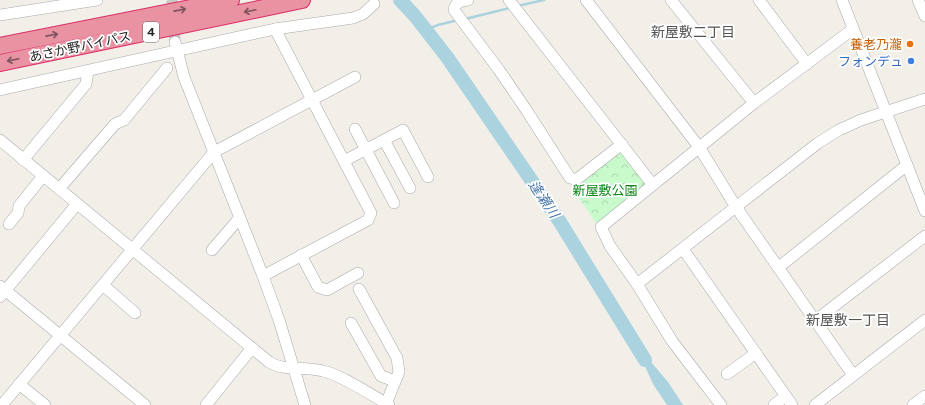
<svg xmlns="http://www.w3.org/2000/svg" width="925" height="405" font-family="'Public Sans','Noto Sans JP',sans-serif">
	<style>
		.park { fill: url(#park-crowns) }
		.water { fill: #aad3df }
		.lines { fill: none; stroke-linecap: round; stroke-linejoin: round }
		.stream { stroke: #aad3df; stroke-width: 2.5 }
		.river { stroke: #aad3df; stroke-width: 14 }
		.minor-tunnel { stroke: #c8c6c1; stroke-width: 11; stroke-dasharray: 11 5.5; stroke-linecap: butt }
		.minor-casing { stroke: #a9a9a9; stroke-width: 12 }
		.highway-casing { stroke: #dc2a67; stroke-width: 18 }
		.minor { stroke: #fff; stroke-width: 11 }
		.highway { stroke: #e892a2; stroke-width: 16 }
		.oneway { stroke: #7b545c }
		.food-dot { fill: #e8710a; stroke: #fff; stroke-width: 1.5 }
		.shop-dot { fill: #3f7fe0; stroke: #fff; stroke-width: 1.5 }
		.labels { text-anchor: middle; stroke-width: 3.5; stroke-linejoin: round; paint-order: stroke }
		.shield { fill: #fff; stroke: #646464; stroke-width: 1 }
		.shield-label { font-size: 12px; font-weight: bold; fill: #222 }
		.food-label { font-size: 13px; fill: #c56008; stroke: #fff; text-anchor: end }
		.street-label { font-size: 13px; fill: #222; stroke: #fff }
		.shop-label { font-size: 13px; fill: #366cbe; stroke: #fff; text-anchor: end }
		.park-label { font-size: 13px; fill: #0c8416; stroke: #fff }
		.neighbourhood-label { font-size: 14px; fill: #555; stroke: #fff }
		.water-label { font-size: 14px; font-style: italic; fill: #4a7aab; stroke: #fff }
	</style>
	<defs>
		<pattern id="park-crowns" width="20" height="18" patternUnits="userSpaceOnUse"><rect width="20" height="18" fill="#c8facc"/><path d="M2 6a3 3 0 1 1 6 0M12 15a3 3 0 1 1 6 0" fill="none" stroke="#acd6af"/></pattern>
	</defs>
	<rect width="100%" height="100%" fill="#f2efe9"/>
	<!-- park -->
	<path class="park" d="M 622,147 L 650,184 L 598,226 L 571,186 Z"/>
	<!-- water -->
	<path class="water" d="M 634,342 L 668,382 L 683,405 L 667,405 L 653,384 Z"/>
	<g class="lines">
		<!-- stream -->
		<g class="stream">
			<path d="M 517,6 L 544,0"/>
			<path d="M 465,19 L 510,8"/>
			<path d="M 426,30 L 438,25 L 458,20"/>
		</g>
		<!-- river -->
		<path class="river" d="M 400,0 L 415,16 L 447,57 L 560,222 L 645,360"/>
		<!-- minor-tunnel -->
		<path class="minor-tunnel" d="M 172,0 L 175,42"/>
		<!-- minor casing -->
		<g class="minor-casing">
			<g id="minor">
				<path d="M 468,0 C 461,1 455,2 454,10 L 499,70 L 525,108 L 570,178 L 574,179 L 577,179 L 622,144"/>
				<path d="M 509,0 L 653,185"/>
				<path d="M 586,0 L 699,147 L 736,207 L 853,375"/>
				<path d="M 671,0 L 754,103"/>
				<path d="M 759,0 L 807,64"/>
				<path d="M 842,0 L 925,211"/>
				<path d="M 918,0 L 925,16"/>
				<path d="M 0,15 L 97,0"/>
				<path d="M 175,42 L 184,77 L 263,276 L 279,320 L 305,405"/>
				<path d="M 0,90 L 275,29 L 353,18 L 363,14 L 374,4"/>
				<path d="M 355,129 L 394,203"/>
				<path d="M 0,140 L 269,362 C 285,372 305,366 323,371 C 342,375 371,395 389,405"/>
				<path d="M 384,140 L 410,188"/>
				<path d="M 23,160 L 86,84 L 88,71"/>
				<path d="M 344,161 L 403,130 L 428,177"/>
				<path d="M 59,189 L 115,124 L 124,120 L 167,68"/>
				<path d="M 9,224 L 18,213 L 19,206 L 43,176"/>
				<path d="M 683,249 L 792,405"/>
				<path d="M 212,250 L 236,222 L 240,219"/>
				<path d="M 301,255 L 318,287 L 327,290 L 358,273"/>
				<path d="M 779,267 L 907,165"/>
				<path d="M 263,276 L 368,220 L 371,213 L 275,29"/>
				<path d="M 637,284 L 818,143 L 839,130 L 861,120 L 925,99"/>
				<path d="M 103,285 L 135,313"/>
				<path d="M 0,286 L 145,405"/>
				<path d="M 359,289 L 397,358 L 399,372 L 386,404"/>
				<path d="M 0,297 L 77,204"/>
				<path d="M 816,320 L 925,236"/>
				<path d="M 351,323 L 381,376 L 395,381"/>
				<path d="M 727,374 L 756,353"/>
				<path d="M 19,384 L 45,405"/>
				<path d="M 2,405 L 214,152 L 355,77"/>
				<path d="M 206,405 L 252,348"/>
				<path d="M 721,405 L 672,341 L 637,284 L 610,246 L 601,227 L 754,103 L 853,29"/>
				<path d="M 774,405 L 786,396"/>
				<path d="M 815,405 L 925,320"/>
				<path d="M 913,405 L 925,396"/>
			</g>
		</g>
		<!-- highway casing -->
		<g class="highway-casing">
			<g id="highway">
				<path d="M 0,46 L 231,0"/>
				<path d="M 0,63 L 302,0"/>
			</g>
		</g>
		<!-- minor -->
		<use href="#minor" class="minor"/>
		<!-- highway -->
		<use href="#highway" class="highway"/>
	</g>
	<!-- one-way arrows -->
	<defs><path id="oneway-shaft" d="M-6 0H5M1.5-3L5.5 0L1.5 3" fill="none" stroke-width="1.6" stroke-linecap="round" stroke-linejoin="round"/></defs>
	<g class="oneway">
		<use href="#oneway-shaft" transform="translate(180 10) rotate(-11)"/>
		<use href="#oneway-shaft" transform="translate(250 11) rotate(168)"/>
		<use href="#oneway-shaft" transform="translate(52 35) rotate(-11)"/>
		<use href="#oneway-shaft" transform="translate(13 60) rotate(168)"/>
	</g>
	<!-- markers -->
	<circle class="food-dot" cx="910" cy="44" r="4"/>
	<circle class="shop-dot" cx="911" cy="61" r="4"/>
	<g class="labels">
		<!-- shield labels -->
		<rect class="shield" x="143" y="22" width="16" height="20" rx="3"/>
		<g class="shield-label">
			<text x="151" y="36">4</text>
		</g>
		<!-- food labels -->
		<g class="food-label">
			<text x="902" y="49">養老乃瀧</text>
		</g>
		<!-- street labels -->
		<g class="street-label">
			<text transform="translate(80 46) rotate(-12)" y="5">あさか野バイパス</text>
		</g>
		<!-- shop labels -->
		<g class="shop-label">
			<text x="903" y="66">フォンデュ</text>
		</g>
		<!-- park labels -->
		<g class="park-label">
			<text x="605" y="195">新屋敷公園</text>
		</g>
		<!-- neighbourhood labels -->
		<g class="neighbourhood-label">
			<text x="693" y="37">新屋敷二丁目</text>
			<text x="848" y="325">新屋敷一丁目</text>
		</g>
		<!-- water labels -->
		<g class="water-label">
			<text transform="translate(544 199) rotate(56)" y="5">逢瀬川</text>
		</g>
	</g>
</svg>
